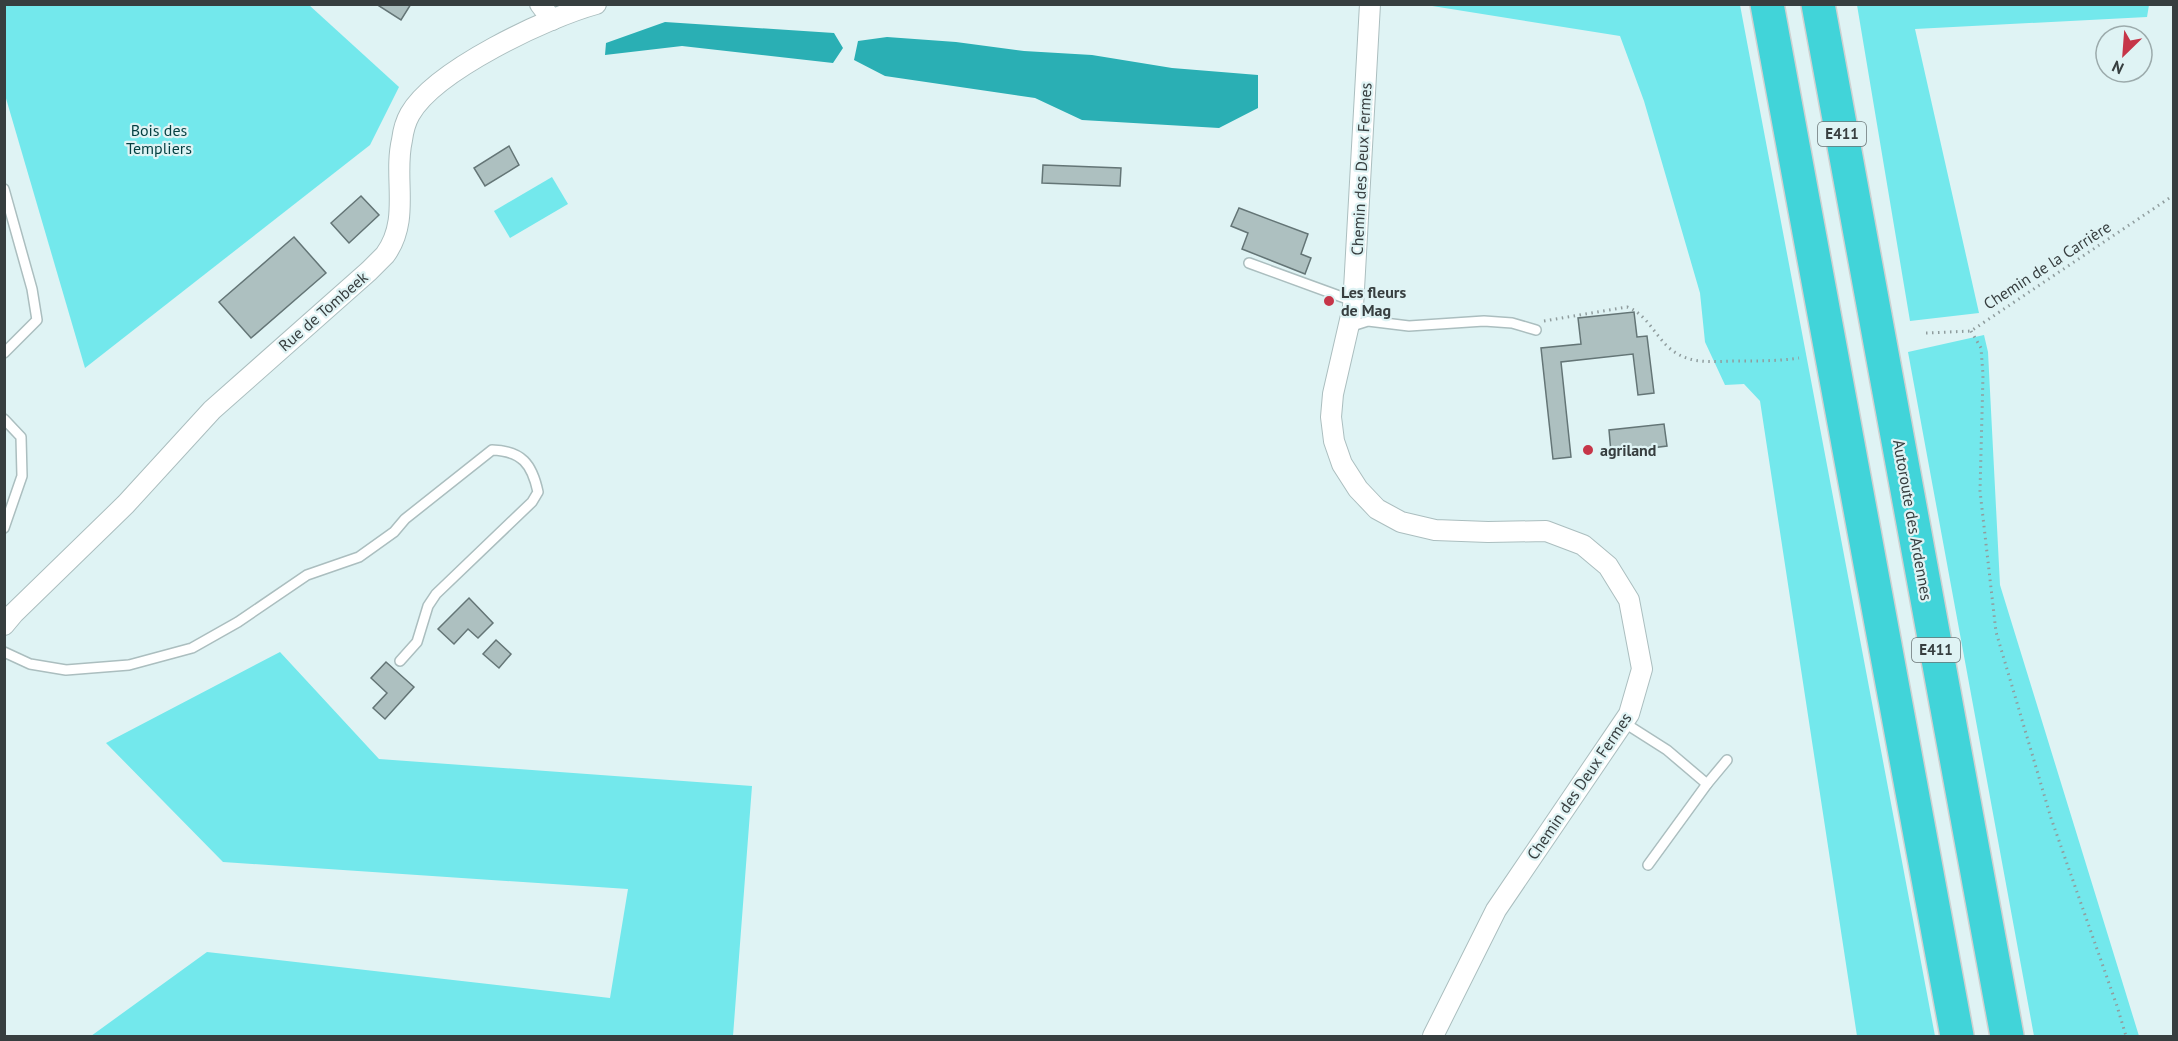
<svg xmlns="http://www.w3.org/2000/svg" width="2178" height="1041" font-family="'PT Sans',sans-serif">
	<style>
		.green { fill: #73e8ec }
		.water { fill: #2aafb4 }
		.building { fill: #adc0c0; stroke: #647576; stroke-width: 1.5 }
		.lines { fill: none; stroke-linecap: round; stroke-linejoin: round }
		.service-casing { stroke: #abbebf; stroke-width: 12 }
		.minor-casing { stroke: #abbebf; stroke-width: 22 }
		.motorway-casing { stroke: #cfd1d1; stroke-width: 36 }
		.path { stroke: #909d9e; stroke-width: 3; stroke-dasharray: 1.5 4.5; stroke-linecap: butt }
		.service { stroke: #fff; stroke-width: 9 }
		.minor { stroke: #fff; stroke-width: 20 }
		.motorway { stroke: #41d4d9; stroke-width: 33 }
		.poi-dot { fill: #c63548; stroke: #dff3f4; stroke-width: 2 }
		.labels { text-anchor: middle; stroke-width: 4.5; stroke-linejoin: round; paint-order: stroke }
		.shield { fill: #dff3f4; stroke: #697475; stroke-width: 1.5 }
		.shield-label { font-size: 15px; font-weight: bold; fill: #373e3f }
		.park-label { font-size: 16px; fill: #033f41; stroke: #dff3f4 }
		.street-label { font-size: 16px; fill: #373e3f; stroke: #dff3f4 }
		.poi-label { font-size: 16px; font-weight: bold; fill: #373e3f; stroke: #dff3f4; text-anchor: start }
	</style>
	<rect width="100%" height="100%" fill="#dff3f4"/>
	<!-- green -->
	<g class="green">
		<path d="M 5,4 L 309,5 L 399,87 L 370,145 L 85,368 L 5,95 Z"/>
		<path d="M 1426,5 L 1740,5 L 1935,1036 L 1857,1036 L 1760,401 L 1744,384 L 1725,385 L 1705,342 L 1700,293 L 1644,101 L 1620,36 Z"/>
		<path d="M 1857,5 L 2149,5 L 2147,17 L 1915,29 L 1979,313 L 1910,321 Z"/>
		<path d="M 552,177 L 568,204 L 510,238 L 494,211 Z"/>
		<path d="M 1984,335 L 1988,352 L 2000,585 L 2139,1036 L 2034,1036 L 1908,352 Z"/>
		<path d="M 280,652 L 379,759 L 752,786 L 733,1036 L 91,1036 L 207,952 L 610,998 L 628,889 L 223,862 L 106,743 Z"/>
	</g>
	<!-- water -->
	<g class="water">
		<path d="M 665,22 L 834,33 L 843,48 L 833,63 L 682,46 L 605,55 L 606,43 Z"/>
		<path d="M 887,37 L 956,42 L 1024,51 L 1092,55 L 1172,68 L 1258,75 L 1258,108 L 1219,128 L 1082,120 L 1035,98 L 885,76 L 854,60 L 858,41 Z"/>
	</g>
	<!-- building -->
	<g class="building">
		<path d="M 376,4 L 411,4 L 401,20 Z"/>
		<path d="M 509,146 L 519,165 L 485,186 L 474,168 Z"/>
		<path d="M 1043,165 L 1121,168 L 1120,186 L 1042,183 Z"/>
		<path d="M 361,196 L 379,215 L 349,243 L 331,223 Z"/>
		<path d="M 1239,208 L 1308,234 L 1301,254 L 1311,258 L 1305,274 L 1242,249 L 1248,233 L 1231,226 Z"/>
		<path d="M 294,237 L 326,273 L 251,338 L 219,302 Z"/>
		<path d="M 1634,312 L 1637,337 L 1647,336 L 1654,393 L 1638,395 L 1633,354 L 1561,362 L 1571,457 L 1553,459 L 1541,348 L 1581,344 L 1578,318 Z"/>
		<path d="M 1664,424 L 1667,446 L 1611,453 L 1609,430 Z"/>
		<path d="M 469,598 L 493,623 L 478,638 L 468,629 L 454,644 L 438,629 Z"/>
		<path d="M 496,640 L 511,654 L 499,668 L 483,654 Z"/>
		<path d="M 386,662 L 414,687 L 385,719 L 373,708 L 387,693 L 371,678 Z"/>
	</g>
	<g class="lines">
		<!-- service casing -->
		<g class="service-casing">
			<g id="service">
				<path d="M 4,189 L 32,289 L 37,320 L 4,353"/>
				<path d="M 1249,263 L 1353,301"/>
				<path d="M 1349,327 L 1368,321 L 1409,326 L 1484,321 L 1512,323 L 1536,330"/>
				<path d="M 4,419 L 21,437 L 22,476 L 4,528"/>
				<path d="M 4,652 L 30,664 L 66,670 L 129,665 L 192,648 L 238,622 L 307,575 L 359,557 L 394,532 L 405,519 L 492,450 C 522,451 532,464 538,492 L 532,502 L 436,594 L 428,606 L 417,642 L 400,661"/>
				<path d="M 1623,722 L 1667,750 L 1707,784 L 1648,865"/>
				<path d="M 1707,784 L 1727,760"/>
			</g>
		</g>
		<!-- minor casing -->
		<g class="minor-casing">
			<g id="minor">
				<path d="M 540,4 L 552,20"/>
				<path d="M 1370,4 L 1353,307 L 1333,394 L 1331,417 L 1334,441 L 1342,464 L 1358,489 L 1377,509 L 1401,522 L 1435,530 L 1488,532 L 1546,531 L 1583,545 L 1608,566 L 1629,600 L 1642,669 L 1629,714 L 1496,910 L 1433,1036"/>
				<path d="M 4,625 L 14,613 L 126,504 L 212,410 L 369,271 C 374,266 380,260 385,255 C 411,220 393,178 402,140 C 403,132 406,121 410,114 C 435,70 548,17 596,4"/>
			</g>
		</g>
		<!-- motorway casing -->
		<g class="motorway-casing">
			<g id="motorway">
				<path d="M 1767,4 L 1957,1036"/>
				<path d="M 1818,4 L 2007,1036"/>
			</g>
		</g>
		<!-- path -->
		<g class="path">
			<path d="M 1544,321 L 1627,307 C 1645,313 1654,333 1667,346 C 1688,366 1712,361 1738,361 C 1759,361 1779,361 1799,358"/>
			<path d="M 1971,331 L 1981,348 L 1983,375 L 1980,491 L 1996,632 L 2051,818 L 2117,1006 L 2126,1036"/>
			<path d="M 1926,333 L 1971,331 L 2174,195"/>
		</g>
		<!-- service -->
		<use href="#service" class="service"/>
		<!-- minor -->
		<use href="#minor" class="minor"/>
		<!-- motorway -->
		<use href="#motorway" class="motorway"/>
	</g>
	<!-- markers -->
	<g class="poi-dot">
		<circle cx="1329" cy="301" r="6"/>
		<circle cx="1588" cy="450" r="6"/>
	</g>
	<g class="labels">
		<!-- shield labels -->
		<g class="shield">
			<rect x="1818" y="122" width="48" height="24" rx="4.5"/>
			<rect x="1912" y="638" width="48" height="24" rx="4.5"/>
		</g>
		<g class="shield-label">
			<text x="1842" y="139">E411</text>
			<text x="1936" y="655">E411</text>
		</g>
		<!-- park labels -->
		<g class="park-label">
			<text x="159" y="136">Bois des<tspan x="159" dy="18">Templiers</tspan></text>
		</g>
		<!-- street labels -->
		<g class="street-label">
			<text transform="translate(1361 169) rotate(-87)" y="6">Chemin des Deux Fermes</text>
			<text transform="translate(2047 265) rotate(-33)" y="6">Chemin de la Carrière</text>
			<text transform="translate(323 311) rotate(-41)" y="6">Rue de Tombeek</text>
			<text transform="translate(1913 520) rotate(80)" y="6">Autoroute des Ardennes</text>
			<text transform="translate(1579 786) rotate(-56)" y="6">Chemin des Deux Fermes</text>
		</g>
		<!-- poi labels -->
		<g class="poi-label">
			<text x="1341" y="298">Les fleurs<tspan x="1341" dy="18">de Mag</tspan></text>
			<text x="1600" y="456">agriland</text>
		</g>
	</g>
	<!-- border -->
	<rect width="2178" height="1041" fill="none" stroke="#373e3f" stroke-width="12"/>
	<!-- north arrow -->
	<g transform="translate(2124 54) rotate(205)"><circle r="28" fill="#dff3f4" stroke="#9cabac" stroke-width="1.5"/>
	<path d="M0-4.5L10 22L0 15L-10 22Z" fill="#c63548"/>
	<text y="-9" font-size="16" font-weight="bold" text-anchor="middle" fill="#373e3f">N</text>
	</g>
</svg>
